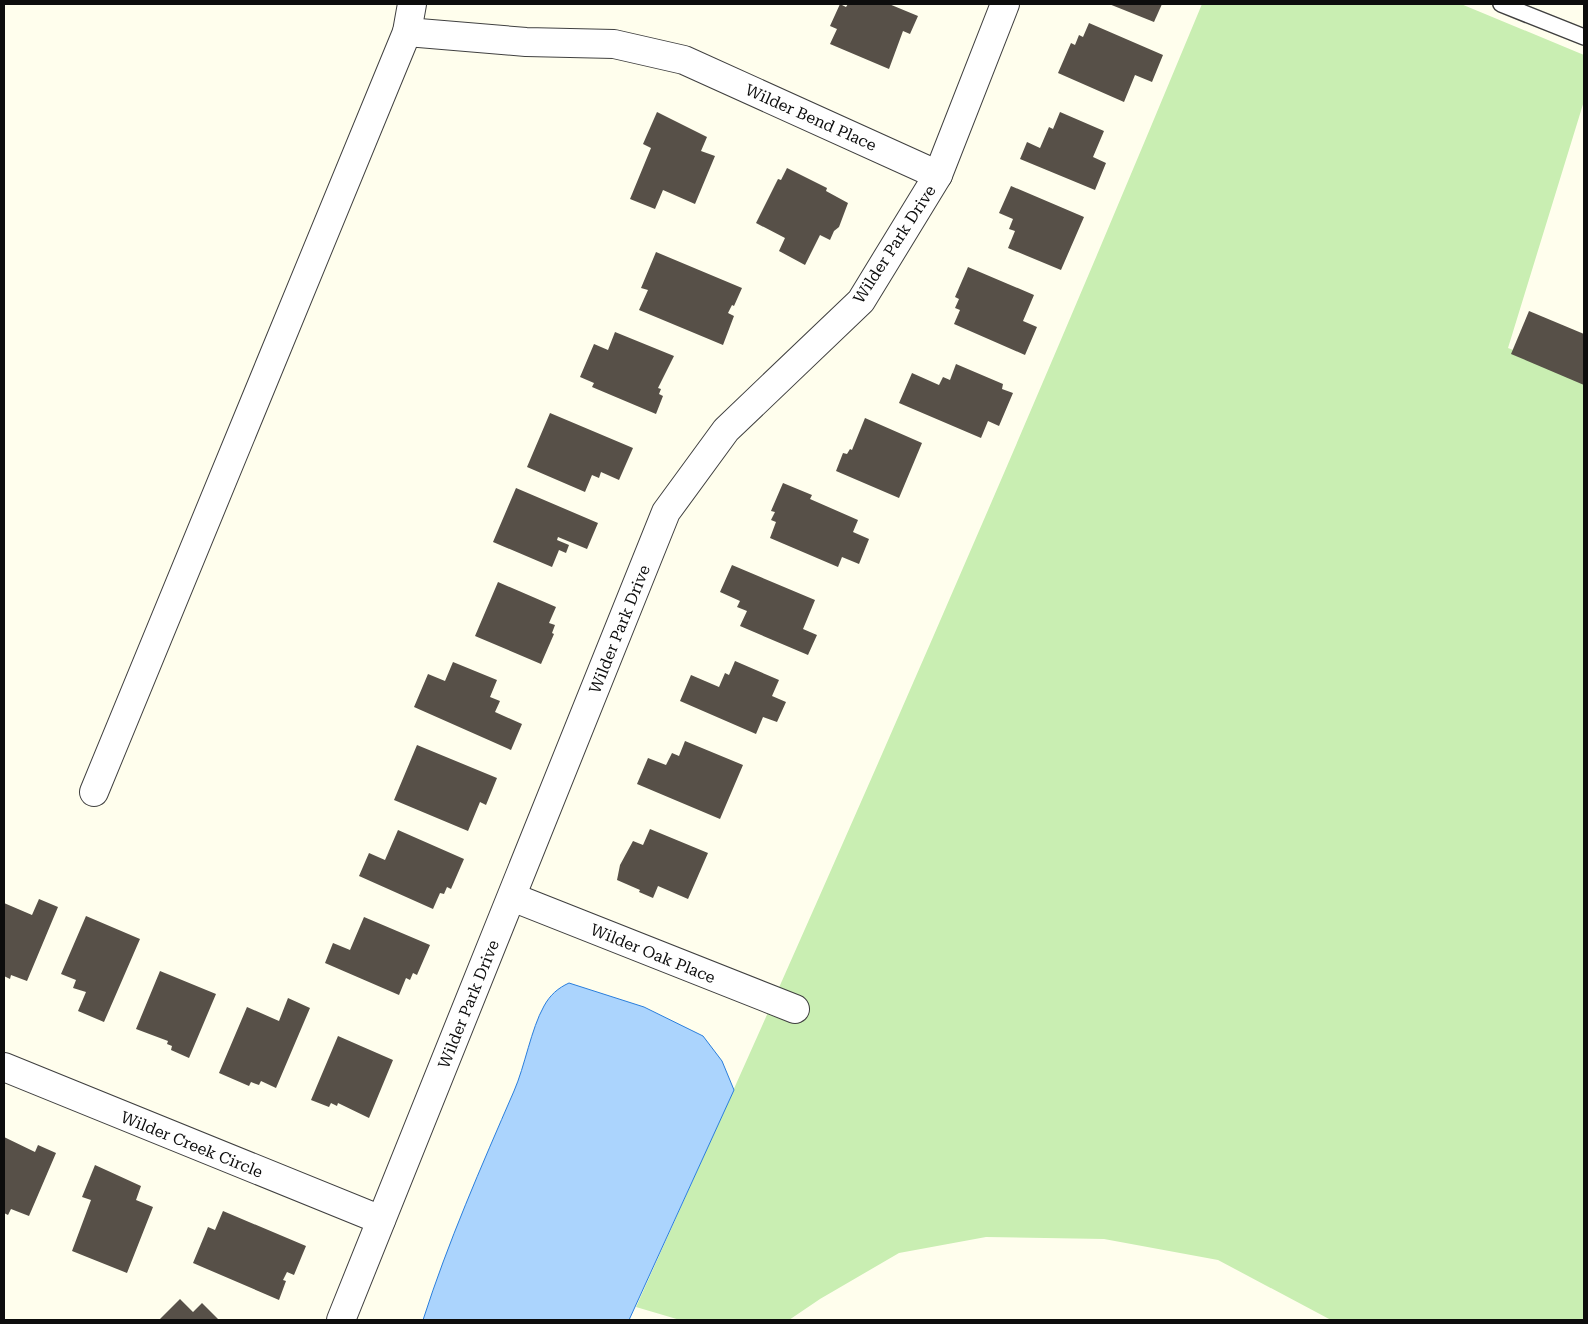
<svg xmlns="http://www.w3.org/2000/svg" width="1588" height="1324" font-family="'Roboto Serif',serif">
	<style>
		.green { fill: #c9eeb2 }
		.water { fill: #abd4fd; stroke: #2a7edc }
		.building { fill: #575048 }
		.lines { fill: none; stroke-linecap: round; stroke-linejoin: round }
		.service-casing { stroke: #404040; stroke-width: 18 }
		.minor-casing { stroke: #404040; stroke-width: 30 }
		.service { stroke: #fff; stroke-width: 15 }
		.minor { stroke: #fff; stroke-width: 28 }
		.labels { text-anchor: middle; stroke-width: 5; stroke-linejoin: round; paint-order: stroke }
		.street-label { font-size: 16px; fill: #0d0d0d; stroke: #fff }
	</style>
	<rect width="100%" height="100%" fill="#fffeed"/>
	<!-- green -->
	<path class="green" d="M 1202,4 L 1461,4 L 1584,55 L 1584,101 L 1508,348 L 1584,377 L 1584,1320 L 1331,1320 L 1218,1260 L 1104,1239 L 986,1237 L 899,1253 L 820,1299 L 789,1320 L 680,1320 L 636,1307 C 831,875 1021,441 1202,4 Z"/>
	<!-- water -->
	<path class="water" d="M 569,983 L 644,1007 L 703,1036 L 722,1061 L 734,1090 L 629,1320 L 423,1320 C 448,1242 481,1167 514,1091 C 525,1066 531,1029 544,1006 C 550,995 558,988 569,983 Z"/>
	<!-- building -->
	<g class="building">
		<path d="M 840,4 L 846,7 L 848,4 L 889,4 L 918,16 L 910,34 L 903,31 L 889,69 L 830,44 L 837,29 L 830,26 Z"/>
		<path d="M 1109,4 L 1162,4 L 1154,22 Z"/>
		<path d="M 1089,23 L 1163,55 L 1152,82 L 1135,75 L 1124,102 L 1058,73 L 1071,43 L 1075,45 L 1079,35 L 1083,37 Z"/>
		<path d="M 657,112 L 707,137 L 701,151 L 715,156 L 695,204 L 663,190 L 655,209 L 630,199 L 651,148 L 643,144 Z"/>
		<path d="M 1060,112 L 1104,131 L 1093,157 L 1106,163 L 1095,190 L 1020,159 L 1027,142 L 1040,148 L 1049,127 L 1053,129 Z"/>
		<path d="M 787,168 L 827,188 L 826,191 L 848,203 L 839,227 L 834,231 L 830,240 L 820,235 L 805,265 L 779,251 L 785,238 L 756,223 L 778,179 L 781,180 Z"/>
		<path d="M 1011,186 L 1084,217 L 1061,270 L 1008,248 L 1015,231 L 1009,229 L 1013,219 L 999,213 Z"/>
		<path d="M 656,252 L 742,288 L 734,306 L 732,305 L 728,313 L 734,316 L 723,345 L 639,310 L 648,290 L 641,288 Z"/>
		<path d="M 968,267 L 1034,295 L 1023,321 L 1037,327 L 1025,355 L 954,324 L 960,310 L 955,308 L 959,299 L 955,297 Z"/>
		<path d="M 1529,311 L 1584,334 L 1584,385 L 1511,354 Z"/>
		<path d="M 615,332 L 674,356 L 658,388 L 661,389 L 659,394 L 663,396 L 656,414 L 592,387 L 594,383 L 580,377 L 594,344 L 608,350 Z"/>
		<path d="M 956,364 L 1003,384 L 1002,389 L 1013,393 L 999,426 L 988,421 L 981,438 L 899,403 L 912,373 L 939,385 L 943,377 L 950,380 Z"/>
		<path d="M 550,413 L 633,448 L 619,480 L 601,472 L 599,478 L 592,475 L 585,492 L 527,467 Z"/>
		<path d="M 865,418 L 922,443 L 899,498 L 836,471 L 843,453 L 847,454 L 850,449 L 852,450 Z"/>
		<path d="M 783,483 L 812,495 L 810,499 L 858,520 L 853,532 L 869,539 L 859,564 L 842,557 L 838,567 L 770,538 L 776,522 L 771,520 L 775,512 L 771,511 Z"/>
		<path d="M 516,488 L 598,523 L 587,549 L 558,537 L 557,540 L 569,545 L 566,553 L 559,550 L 552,567 L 493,542 Z"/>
		<path d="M 732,565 L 815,600 L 803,629 L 817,635 L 808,655 L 740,626 L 747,611 L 737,607 L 740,601 L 720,592 Z"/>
		<path d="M 498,582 L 556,607 L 549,623 L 555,625 L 552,633 L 554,634 L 541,664 L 475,636 Z"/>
		<path d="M 735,661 L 779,680 L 772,696 L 786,702 L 777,722 L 763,717 L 756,734 L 680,701 L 691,675 L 719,687 L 725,673 L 729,675 Z"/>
		<path d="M 453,662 L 497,680 L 490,697 L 500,701 L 495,712 L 522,724 L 511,750 L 414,707 L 428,674 L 445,681 Z"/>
		<path d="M 685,741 L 743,765 L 720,819 L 637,784 L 648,758 L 666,765 L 672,753 L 679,756 Z"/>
		<path d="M 417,745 L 497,778 L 486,805 L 480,802 L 468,831 L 394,800 Z"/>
		<path d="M 650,829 L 708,853 L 688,899 L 658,886 L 653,898 L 639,892 L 640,890 L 617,880 L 620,865 L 633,841 L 643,845 Z"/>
		<path d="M 398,830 L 464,859 L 451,889 L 447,887 L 444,894 L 440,893 L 433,909 L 359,876 L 369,853 L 385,860 Z"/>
		<path d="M 39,899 L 58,907 L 27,981 L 11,975 L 10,979 L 4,976 L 4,903 L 32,915 Z"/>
		<path d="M 86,916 L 140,939 L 104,1022 L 78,1011 L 86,992 L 73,988 L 76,980 L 61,974 Z"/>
		<path d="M 364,917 L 430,945 L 417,975 L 413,973 L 410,980 L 406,978 L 399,995 L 325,963 L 333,943 L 350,950 Z"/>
		<path d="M 160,971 L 216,994 L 189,1058 L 171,1050 L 172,1046 L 167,1044 L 168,1041 L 136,1029 Z"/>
		<path d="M 288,998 L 310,1008 L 276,1088 L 261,1081 L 259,1085 L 251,1082 L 249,1086 L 219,1073 L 247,1007 L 279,1021 Z"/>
		<path d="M 338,1036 L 393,1060 L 369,1118 L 338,1103 L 337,1106 L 331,1103 L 329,1107 L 311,1100 Z"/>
		<path d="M 4,1137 L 35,1152 L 38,1145 L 56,1153 L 29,1216 L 11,1209 L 8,1215 L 4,1213 Z"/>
		<path d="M 95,1165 L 141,1186 L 136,1200 L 153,1207 L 127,1273 L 72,1251 L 91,1200 L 82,1197 Z"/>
		<path d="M 223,1211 L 306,1246 L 294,1275 L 287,1272 L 283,1280 L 286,1281 L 279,1300 L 193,1263 L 208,1227 L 215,1230 Z"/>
		<path d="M 180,1299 L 193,1312 L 202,1303 L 219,1320 L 159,1320 Z"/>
	</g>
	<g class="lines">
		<!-- service casing -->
		<g class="service-casing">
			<path id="service" d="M 1501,4 L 1584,37"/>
		</g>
		<!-- minor casing -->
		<g class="minor-casing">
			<g id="minor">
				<path d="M 407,32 L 526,42 L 614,44 L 684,60 L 938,175"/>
				<path d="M 94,792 L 407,32 L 412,4"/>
				<path d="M 512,897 L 795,1009"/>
				<path d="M 4,1067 L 381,1220"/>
				<path d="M 341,1320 L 666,512 L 726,430 L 861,301 L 938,175 L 1005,4"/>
			</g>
		</g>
		<!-- service -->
		<use href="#service" class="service"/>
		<!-- minor -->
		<use href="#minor" class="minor"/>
	</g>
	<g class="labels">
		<!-- street labels -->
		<g class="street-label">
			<text transform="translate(811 117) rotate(24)" y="6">Wilder Bend Place</text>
			<text transform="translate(894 244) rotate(-57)" y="6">Wilder Park Drive</text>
			<text transform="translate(619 629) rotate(-68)" y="6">Wilder Park Drive</text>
			<text transform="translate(653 953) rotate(22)" y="6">Wilder Oak Place</text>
			<text transform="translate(468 1004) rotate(-68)" y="6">Wilder Park Drive</text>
			<text transform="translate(192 1144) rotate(22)" y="6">Wilder Creek Circle</text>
		</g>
	</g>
	<!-- border -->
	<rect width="1588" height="1324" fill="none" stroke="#0d0d0d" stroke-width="10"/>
</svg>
